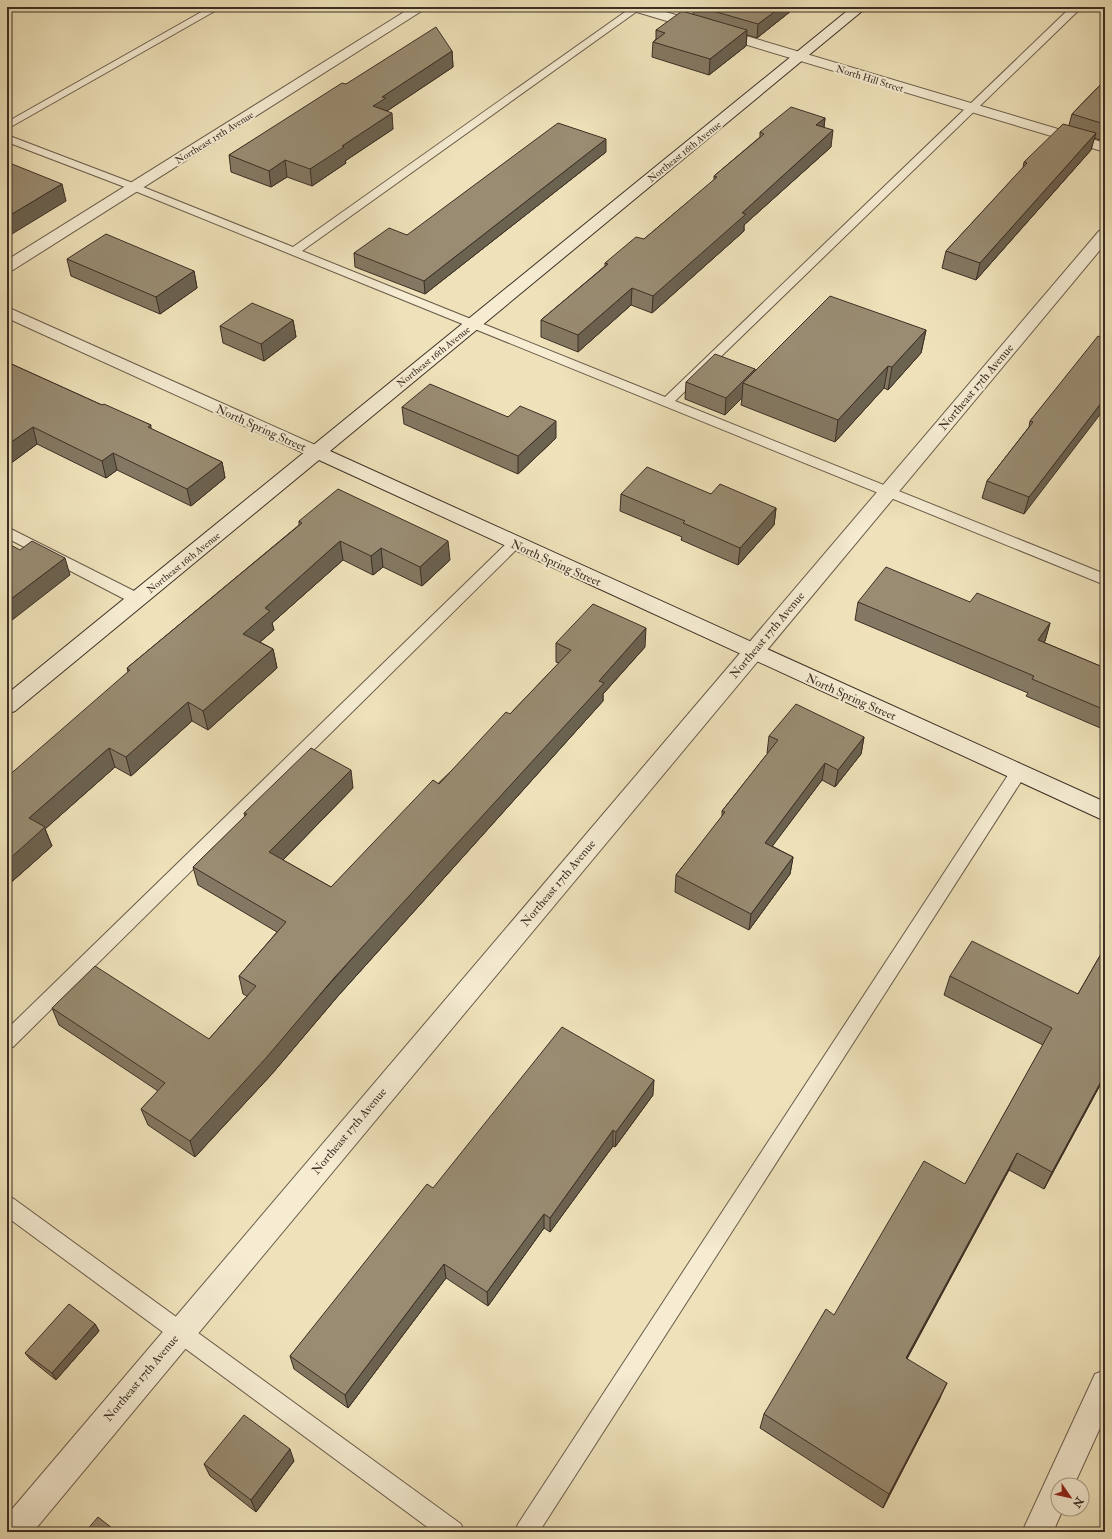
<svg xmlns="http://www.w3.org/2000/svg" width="1112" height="1539" font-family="'IM FELL Double Pica',serif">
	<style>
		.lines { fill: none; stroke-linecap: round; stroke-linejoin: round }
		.lane-casing { stroke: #695c4a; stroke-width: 2 }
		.street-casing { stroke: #695c4a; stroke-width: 2 }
		.secondary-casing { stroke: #3c2f25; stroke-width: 2 }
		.lane { fill: #f5ecd2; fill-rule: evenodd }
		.street { fill: #f5ecd2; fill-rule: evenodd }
		.secondary { fill: #f5ecd2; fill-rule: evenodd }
		.wall { fill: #847862; stroke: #3c2f25 }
		.shaded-wall { fill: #6b6250; stroke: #3c2f25 }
		.building { fill: #998c72; stroke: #3c2f25 }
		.labels { text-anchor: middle; stroke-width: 4; stroke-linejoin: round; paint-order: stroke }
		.far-street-label { font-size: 10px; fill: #3c2f25; stroke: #f5ecd2 }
		.street-label { font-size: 12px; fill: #3c2f25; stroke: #f5ecd2 }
	</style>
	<rect width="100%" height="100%" fill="#efe2ba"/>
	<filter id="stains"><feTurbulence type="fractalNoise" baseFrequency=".005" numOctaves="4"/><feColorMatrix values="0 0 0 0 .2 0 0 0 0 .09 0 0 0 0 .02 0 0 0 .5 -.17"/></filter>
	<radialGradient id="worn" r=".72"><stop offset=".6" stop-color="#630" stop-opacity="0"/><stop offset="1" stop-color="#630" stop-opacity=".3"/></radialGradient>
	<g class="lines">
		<!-- lane casing -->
		<g class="lane-casing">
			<g id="lane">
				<path d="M 210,7 L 222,7 L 7,129 L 7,122 Z"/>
				<path d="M 632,7 L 643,7 L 302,251 L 665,397 L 1071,7 L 1082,7 L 675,401 L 1105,574 L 1105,585 L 130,189 L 7,142 L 7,135 L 138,185 L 293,247 Z"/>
				<path d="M 7,527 L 142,595 L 144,599 L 142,603 L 137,604 L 132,603 L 7,538 Z"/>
				<path d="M 514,539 L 519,541 L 521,544 L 519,547 L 13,1047 L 7,1049 L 7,1029 L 509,541 Z"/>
				<path d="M 1018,767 L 1024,769 L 1026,773 L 1024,777 L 539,1532 L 515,1532 L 518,1524 L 1012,769 Z"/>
				<path d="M 7,1196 L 14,1199 L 461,1524 L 464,1532 L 434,1532 L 7,1217 Z"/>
			</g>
		</g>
		<!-- street casing -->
		<g class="street-casing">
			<g id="street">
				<path d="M 412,7 L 428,7 L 13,270 L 7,272 L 7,260 Z"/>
				<path d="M 628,7 L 649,7 L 1105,143 L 1105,152 L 630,10 Z"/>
				<path d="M 1105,229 L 1105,244 L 33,1532 L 7,1532 L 7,1515 L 1099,231 Z"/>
				<path d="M 7,307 L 322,448 L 325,452 L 322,456 L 316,458 L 310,456 L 7,318 Z"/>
				<path d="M 1105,1370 L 1105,1417 L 1074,1485 L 1058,1485 L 1058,1509 L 1063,1509 L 1053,1532 L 1022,1532 L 1095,1374 Z"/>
			</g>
		</g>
		<!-- secondary casing -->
		<g class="secondary-casing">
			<path id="secondary" d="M 852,7 L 867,7 L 330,451 L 1105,802 L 1105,821 L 319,460 L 15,711 L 7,714 L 7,694 Z"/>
		</g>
		<!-- lane -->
		<use href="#lane" class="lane"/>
		<!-- street -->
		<use href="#street" class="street"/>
		<!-- secondary -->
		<use href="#secondary" class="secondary"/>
	</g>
	<!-- wall -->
	<g class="wall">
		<path d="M 694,7 L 796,7 L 757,38 L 747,35 L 746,46 L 709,75 L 652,57 L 653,42 L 656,39 L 656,30 L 693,14 Z"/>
		<path d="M 452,51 L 453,67 L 387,111 L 393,129 L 345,161 L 346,163 L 312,186 L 287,177 L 271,187 L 231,172 L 229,155 L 346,84 Z"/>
		<path d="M 1105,80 L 1105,135 L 1100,140 L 1094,138 L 1091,150 L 976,280 L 942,268 L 946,251 L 1023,168 L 1024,162 L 1069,125 L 1072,114 Z"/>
		<path d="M 825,118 L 824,127 L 831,147 L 744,225 L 744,231 L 652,313 L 631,305 L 578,352 L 541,337 L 541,320 L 605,266 L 605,263 L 644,239 L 714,180 L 714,176 L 760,137 L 760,132 Z"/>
		<path d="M 606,152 L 425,294 L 355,267 L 354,253 L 407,235 Z"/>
		<path d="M 67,259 L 194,271 L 197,288 L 160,314 L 71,276 Z"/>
		<path d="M 293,320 L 296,337 L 264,361 L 223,343 L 220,326 Z"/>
		<path d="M 926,330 L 921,353 L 888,390 L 884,388 L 835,442 L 741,405 L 742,398 L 725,415 L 685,399 L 686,382 L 755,369 L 755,371 Z"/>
		<path d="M 1100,337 L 1024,514 L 982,498 L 987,481 L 1029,427 L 1030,421 Z"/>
		<path d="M 7,362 L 102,405 L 151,425 L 151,429 L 222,462 L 225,478 L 191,506 L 117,470 L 106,478 L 37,444 L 7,466 Z"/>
		<path d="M 402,407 L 508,417 L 556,438 L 518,474 L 404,424 Z"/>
		<path d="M 621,494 L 711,494 L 776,508 L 774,525 L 738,565 L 681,540 L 682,537 L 620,511 Z"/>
		<path d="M 299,521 L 450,560 L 422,586 L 383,567 L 373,575 L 343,560 L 272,623 L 274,630 L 260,642 L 273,649 L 277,668 L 208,730 L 192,721 L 131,776 L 115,767 L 45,829 L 52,846 L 7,886 L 128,672 L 127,668 L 299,525 Z"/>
		<path d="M 858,602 L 970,602 L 1050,623 L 1045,641 L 1043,642 L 1105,668 L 1105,730 L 1026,696 L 1028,693 L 855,620 Z"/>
		<path d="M 556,643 L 645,647 L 603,694 L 603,701 L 338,996 L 271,1075 L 195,1157 L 148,1125 L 141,1109 L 158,1091 L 59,1025 L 52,1008 L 209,1039 L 247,996 L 243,994 L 239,976 L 277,932 L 198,885 L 193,867 L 245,817 L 244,813 L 353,788 L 283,860 L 331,887 L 510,714 L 559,663 L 556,662 Z"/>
		<path d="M 769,736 L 864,737 L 861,754 L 835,787 L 822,780 L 772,846 L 793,857 L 790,874 L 749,930 L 675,892 L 676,875 L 722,817 L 722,811 L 768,753 L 767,753 Z"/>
		<path d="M 1105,915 L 1105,930 L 1100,927 Z"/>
		<path d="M 1105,947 L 1105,1076 L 1044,1189 L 1009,1170 L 907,1359 L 940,1398 L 883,1508 L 760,1428 L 764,1414 L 834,1315 L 965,1184 L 1043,1045 L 944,995 L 950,976 L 1078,994 Z"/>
		<path d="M 653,1095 L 615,1147 L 613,1146 L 550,1232 L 544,1228 L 488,1306 L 446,1278 L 348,1408 L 294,1369 L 290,1356 L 433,1188 Z"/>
		<path d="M 95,1324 L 99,1331 L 56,1380 L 30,1359 L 25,1353 Z"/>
		<path d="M 294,1461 L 256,1512 L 210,1476 L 204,1464 Z"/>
	</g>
	<!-- shaded-wall -->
	<g class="shaded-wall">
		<path d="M 781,7 L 796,7 L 757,38 L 758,24 Z"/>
		<path d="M 747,30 L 746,46 L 709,75 L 710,59 Z"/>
		<path d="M 452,51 L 453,67 L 387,111 L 373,106 L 382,97 Z"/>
		<path d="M 392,113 L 393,129 L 345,161 L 346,163 L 312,186 L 310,169 L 342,146 Z"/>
		<path d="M 825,118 L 823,134 L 816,125 Z"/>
		<path d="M 1105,123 L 1105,135 L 1100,140 L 1104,124 Z"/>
		<path d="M 833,130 L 831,147 L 744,225 L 744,231 L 652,313 L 653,296 L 742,213 Z"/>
		<path d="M 1096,133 L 1091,150 L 976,280 L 980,263 Z"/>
		<path d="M 606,139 L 606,152 L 425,294 L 424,281 Z"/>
		<path d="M 285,160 L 287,177 L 271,187 L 269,171 Z"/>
		<path d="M 62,184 L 66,201 L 7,237 L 7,217 Z"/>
		<path d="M 194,271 L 197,288 L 160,314 L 156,297 Z"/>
		<path d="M 632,288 L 631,305 L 578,352 L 578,335 Z"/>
		<path d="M 293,320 L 296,337 L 264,361 L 261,344 Z"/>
		<path d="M 926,330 L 921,353 L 888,390 L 892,367 Z"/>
		<path d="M 888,366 L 884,388 L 835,442 L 838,420 Z"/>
		<path d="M 755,369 L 753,386 L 743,383 L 742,398 L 725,415 L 726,398 Z"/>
		<path d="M 1105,398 L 1105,408 L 1024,514 L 1029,497 Z"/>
		<path d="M 556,421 L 556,438 L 518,474 L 518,456 Z"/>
		<path d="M 33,427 L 37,444 L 7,466 L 7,445 Z"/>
		<path d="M 113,453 L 117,470 L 106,478 L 102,461 Z"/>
		<path d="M 222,462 L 225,478 L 191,506 L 187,489 Z"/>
		<path d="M 776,508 L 774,525 L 738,565 L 740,548 Z"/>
		<path d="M 340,541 L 343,560 L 272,623 L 274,630 L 247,653 L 243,634 L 265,608 Z"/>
		<path d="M 448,541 L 450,560 L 422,586 L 420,567 Z"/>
		<path d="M 381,548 L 383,567 L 373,575 L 371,556 Z"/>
		<path d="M 65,558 L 70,575 L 7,624 L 7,602 Z"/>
		<path d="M 1050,623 L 1045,641 L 1033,658 L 1038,640 Z"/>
		<path d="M 646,628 L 645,647 L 603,694 L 603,701 L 338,996 L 271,1075 L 195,1157 L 190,1141 Z"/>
		<path d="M 273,649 L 277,668 L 208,730 L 203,711 Z"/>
		<path d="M 188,702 L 192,721 L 131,776 L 126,757 Z"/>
		<path d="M 864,737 L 861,754 L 835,787 L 838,770 Z"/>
		<path d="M 109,748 L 115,767 L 45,829 L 52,846 L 7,886 L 7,861 L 29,818 Z"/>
		<path d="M 825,763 L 822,780 L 762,860 L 765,843 Z"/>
		<path d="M 351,770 L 353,788 L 273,870 L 269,852 Z"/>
		<path d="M 793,857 L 790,874 L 749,930 L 751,914 Z"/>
		<path d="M 1105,1074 L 1105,1076 L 1044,1189 L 1052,1172 Z"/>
		<path d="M 654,1080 L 653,1095 L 615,1147 L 616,1132 Z"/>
		<path d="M 613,1130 L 613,1146 L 550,1232 L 550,1218 Z"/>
		<path d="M 1017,1153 L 1009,1170 L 899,1373 L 906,1358 Z"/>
		<path d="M 544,1214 L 544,1228 L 488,1306 L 487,1292 Z"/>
		<path d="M 444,1264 L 446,1278 L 348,1408 L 345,1395 Z"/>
		<path d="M 95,1324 L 99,1331 L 56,1380 L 52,1373 Z"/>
		<path d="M 947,1383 L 940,1398 L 883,1508 L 889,1494 Z"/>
		<path d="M 290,1449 L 294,1461 L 256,1512 L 251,1500 Z"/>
	</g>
	<!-- building -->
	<g class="building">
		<path d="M 699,7 L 781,7 L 758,24 Z"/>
		<path d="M 682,11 L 747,30 L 710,59 L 653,42 L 665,33 L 656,30 Z"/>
		<path d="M 436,27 L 452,51 L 382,97 L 386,98 L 373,106 L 392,113 L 342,146 L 344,147 L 310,169 L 285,160 L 269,171 L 229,155 L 342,83 L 346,84 Z"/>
		<path d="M 1105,80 L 1105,123 L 1104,124 L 1072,114 Z"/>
		<path d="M 791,107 L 825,118 L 816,125 L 833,130 L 742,213 L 746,214 L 653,296 L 632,288 L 578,335 L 541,320 L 608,264 L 605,263 L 636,237 L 644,239 L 717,177 L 714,176 L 764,134 L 760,132 Z"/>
		<path d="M 558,123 L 606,139 L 424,281 L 354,253 L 389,228 L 407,235 Z"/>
		<path d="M 1063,124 L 1096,133 L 980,263 L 946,251 L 1027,163 L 1024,162 Z"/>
		<path d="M 7,162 L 62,184 L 7,217 Z"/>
		<path d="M 106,234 L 194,271 L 156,297 L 67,259 Z"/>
		<path d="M 830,296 L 926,330 L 892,367 L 888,366 L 838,420 L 743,383 Z"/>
		<path d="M 252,303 L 293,320 L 261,344 L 220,326 Z"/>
		<path d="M 1105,330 L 1105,398 L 1029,497 L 987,481 L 1033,422 L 1030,421 L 1098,336 L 1100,337 Z"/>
		<path d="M 715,354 L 755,369 L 726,398 L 686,382 Z"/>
		<path d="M 7,362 L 102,405 L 104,404 L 151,425 L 148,427 L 222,462 L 187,489 L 113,453 L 102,461 L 33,427 L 7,445 Z"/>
		<path d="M 430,384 L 508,417 L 520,406 L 556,421 L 518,456 L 402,407 Z"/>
		<path d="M 647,467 L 711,494 L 720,484 L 776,508 L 740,548 L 683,523 L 685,521 L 621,494 Z"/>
		<path d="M 338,489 L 448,541 L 420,567 L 381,548 L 371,556 L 340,541 L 265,608 L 270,611 L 243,634 L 273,649 L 203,711 L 188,702 L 126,757 L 109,748 L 29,818 L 45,827 L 7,861 L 7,777 L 130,670 L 127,668 L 302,523 L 299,521 Z"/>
		<path d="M 32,541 L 65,558 L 7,602 L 7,543 L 20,550 Z"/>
		<path d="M 886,567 L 970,602 L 977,593 L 1050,623 L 1038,640 L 1105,668 L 1105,710 L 1032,679 L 1034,676 L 858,602 Z"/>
		<path d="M 593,604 L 646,628 L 599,681 L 604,683 L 334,978 L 266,1058 L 190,1141 L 141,1109 L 165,1083 L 52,1008 L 95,966 L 209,1039 L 256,986 L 239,976 L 286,922 L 193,867 L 247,814 L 244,813 L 311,748 L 351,770 L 269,852 L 331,887 L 433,780 L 439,784 L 506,712 L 510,714 L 571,650 L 556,643 Z"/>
		<path d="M 796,704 L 864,737 L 838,770 L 825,763 L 765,843 L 793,857 L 751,914 L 676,875 L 725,812 L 722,811 L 778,740 L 769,736 Z"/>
		<path d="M 972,941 L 1078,994 L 1105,947 L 1105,1074 L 1052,1172 L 1017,1153 L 906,1358 L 947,1383 L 889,1494 L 764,1414 L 826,1309 L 834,1315 L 924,1161 L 965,1184 L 1052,1028 L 950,976 Z"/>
		<path d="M 562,1027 L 654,1080 L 616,1132 L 613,1130 L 550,1218 L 544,1214 L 487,1292 L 444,1264 L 345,1395 L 290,1356 L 427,1184 L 433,1188 Z"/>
		<path d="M 69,1304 L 95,1324 L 52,1373 L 25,1353 Z"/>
		<path d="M 244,1415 L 290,1449 L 251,1500 L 204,1464 Z"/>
		<path d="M 98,1517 L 117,1532 L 85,1532 Z"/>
	</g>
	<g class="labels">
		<!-- far-street labels -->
		<g class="far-street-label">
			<text transform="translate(870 78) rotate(17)" y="4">North Hill Street</text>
			<text transform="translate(214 137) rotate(-32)" y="4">Northeast 15th Avenue</text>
			<text transform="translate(684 151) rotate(-39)" y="4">Northeast 16th Avenue</text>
			<text transform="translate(433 356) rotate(-39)" y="4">Northeast 16th Avenue</text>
			<text transform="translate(183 562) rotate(-39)" y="4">Northeast 16th Avenue</text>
		</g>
		<!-- street labels -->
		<g class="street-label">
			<text transform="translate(976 387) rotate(-50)" y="4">Northeast 17th Avenue</text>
			<text transform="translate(261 428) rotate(24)" y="4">North Spring Street</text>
			<text transform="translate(556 563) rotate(24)" y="4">North Spring Street</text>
			<text transform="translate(767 635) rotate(-50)" y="4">Northeast 17th Avenue</text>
			<text transform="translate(851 697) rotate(24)" y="4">North Spring Street</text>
			<text transform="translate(558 883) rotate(-50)" y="4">Northeast 17th Avenue</text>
			<text transform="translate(349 1131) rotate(-50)" y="4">Northeast 17th Avenue</text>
			<text transform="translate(141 1378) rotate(-50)" y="4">Northeast 17th Avenue</text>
		</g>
	</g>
	<!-- margin -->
	<rect width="1112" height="1539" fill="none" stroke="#efe2ba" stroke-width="24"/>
	<rect x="8" y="8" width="1096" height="1523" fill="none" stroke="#3c2f25" stroke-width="2"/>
	<rect x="12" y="12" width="1088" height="1515" fill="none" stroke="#3c2f25"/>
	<!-- north arrow -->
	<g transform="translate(1070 1497) rotate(124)"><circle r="19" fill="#f5ecd2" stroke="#aba08d"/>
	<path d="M0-3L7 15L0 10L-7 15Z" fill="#8f2418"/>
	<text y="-6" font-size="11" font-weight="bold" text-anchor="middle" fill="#3c2f25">N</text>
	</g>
	<rect width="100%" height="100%" filter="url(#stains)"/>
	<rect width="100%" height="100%" fill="url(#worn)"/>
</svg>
